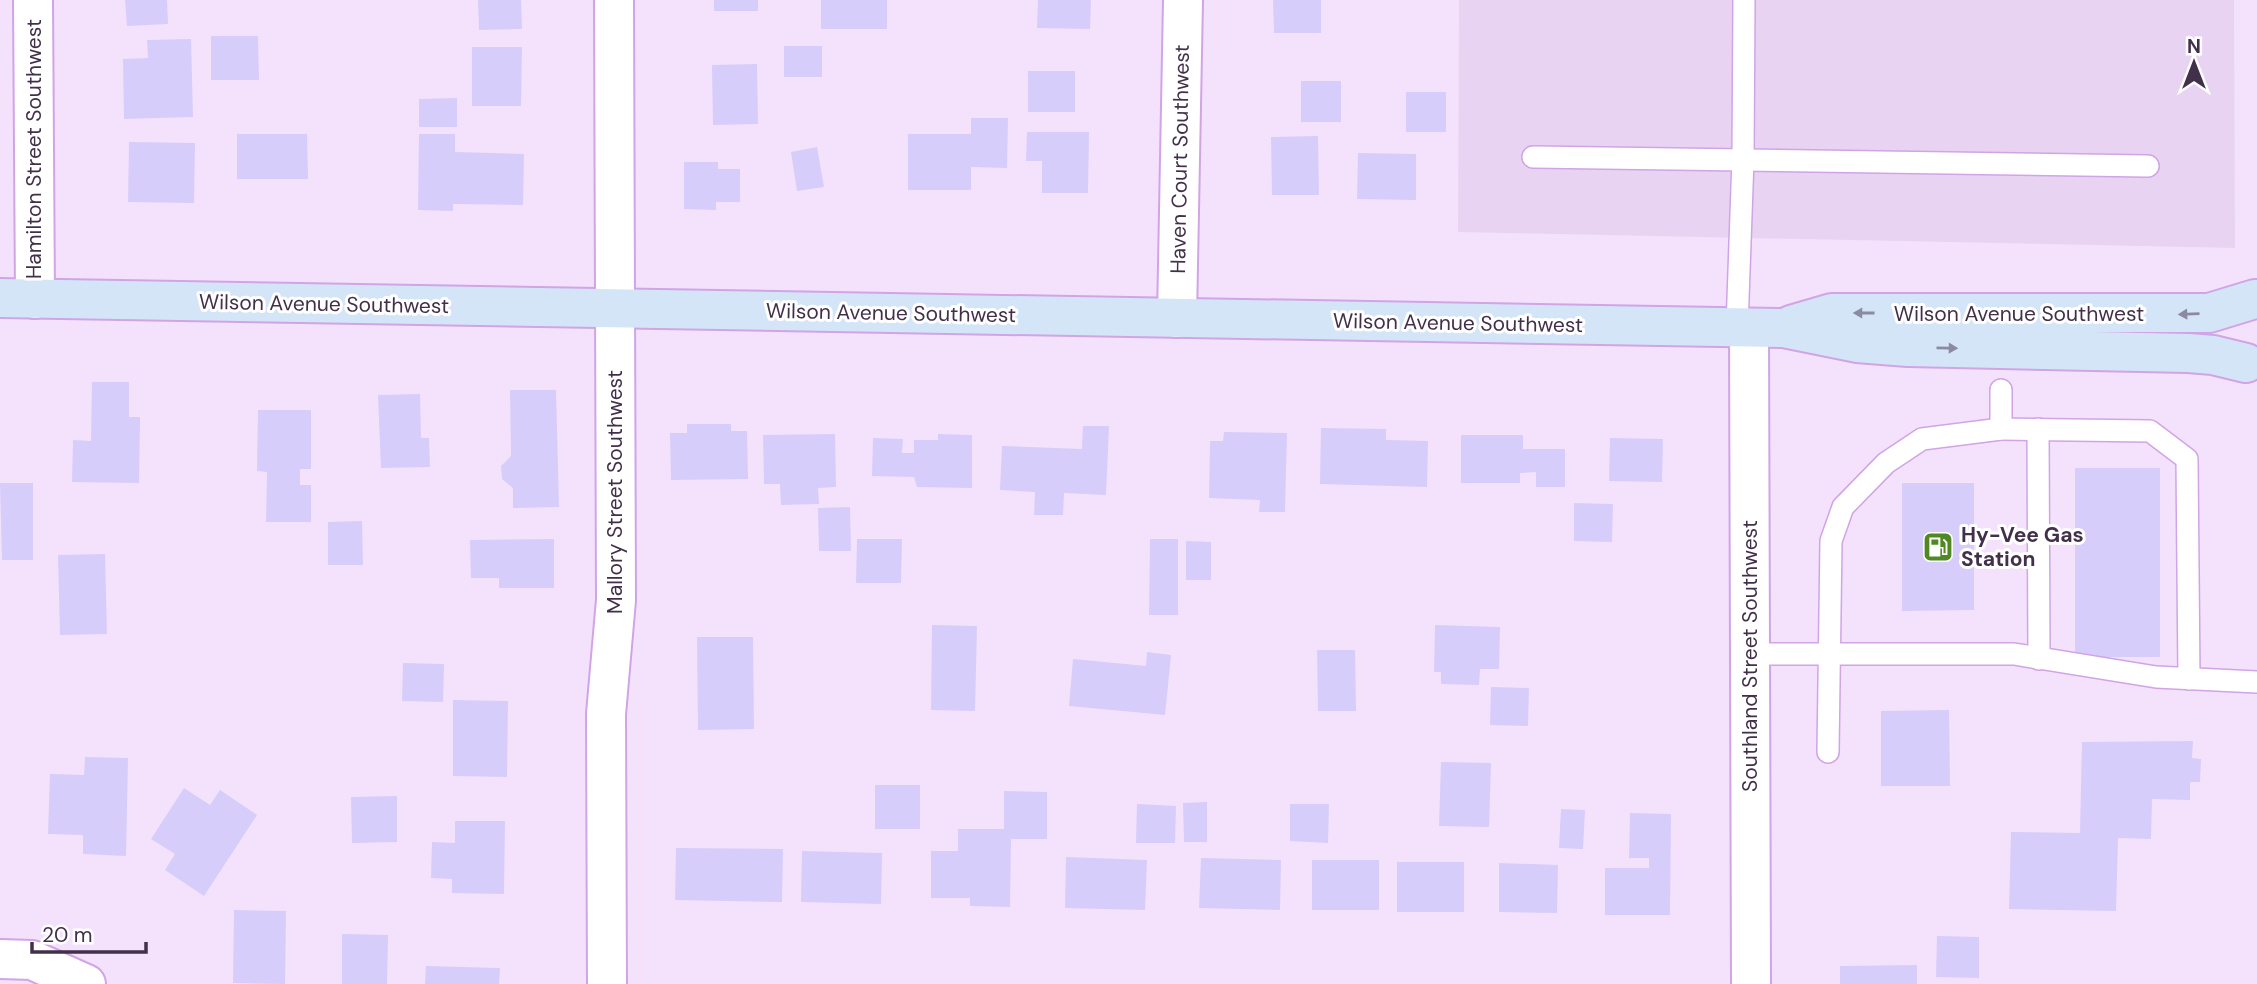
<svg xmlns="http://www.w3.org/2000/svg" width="2257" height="984" font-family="'DM Sans',sans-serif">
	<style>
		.built { fill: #e8d4f2 }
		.building { fill: #d6cdfa }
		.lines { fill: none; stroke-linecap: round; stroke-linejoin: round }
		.lane-casing { stroke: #d1a4e6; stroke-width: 24 }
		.street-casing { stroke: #d1a4e6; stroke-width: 42 }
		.secondary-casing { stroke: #d1a4e6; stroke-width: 42 }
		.lane { stroke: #fff; stroke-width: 21 }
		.street { stroke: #fff; stroke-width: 38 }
		.secondary { stroke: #d5e5f8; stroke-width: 38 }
		.oneway { fill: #8c8aa2 }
		.labels { text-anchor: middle; stroke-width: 6; stroke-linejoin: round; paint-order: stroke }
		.street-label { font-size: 21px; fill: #42304b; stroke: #fff }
		.poi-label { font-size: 21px; font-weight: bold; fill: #42304b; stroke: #fff; text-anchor: start }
	</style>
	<rect width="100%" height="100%" fill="#f4e2fd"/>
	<!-- built -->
	<path class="built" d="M 1459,0 L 2234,0 L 2235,248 L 1458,232 Z"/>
	<!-- building -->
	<g class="building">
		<path d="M 125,0 L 167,0 L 168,24 L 127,26 Z"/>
		<path d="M 478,0 L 521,0 L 522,29 L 479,30 Z"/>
		<rect x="714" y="0" width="44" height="11"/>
		<rect x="821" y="0" width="66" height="29"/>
		<path d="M 1038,0 L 1091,0 L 1090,29 L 1037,28 Z"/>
		<path d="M 1273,0 L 1321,0 L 1321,33 L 1274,33 Z"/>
		<path d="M 211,36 L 258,36 L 259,80 L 211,80 Z"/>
		<path d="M 191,39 L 193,117 L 124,119 L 123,59 L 148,58 L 147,40 Z"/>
		<rect x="784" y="46" width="38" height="31"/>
		<path d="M 472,47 L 522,47 L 521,106 L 472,106 Z"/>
		<path d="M 757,64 L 758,124 L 713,125 L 712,65 Z"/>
		<rect x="1028" y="71" width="47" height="41"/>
		<rect x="1301" y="81" width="40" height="41"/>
		<rect x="1406" y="92" width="40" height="40"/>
		<path d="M 457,98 L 457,127 L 419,127 L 419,99 Z"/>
		<path d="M 971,118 L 1008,118 L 1007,168 L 971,167 L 971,190 L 908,190 L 908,134 L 971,134 Z"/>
		<path d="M 1027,132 L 1089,132 L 1088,193 L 1042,193 L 1042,161 L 1026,161 Z"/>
		<path d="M 237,134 L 307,134 L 308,179 L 237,179 Z"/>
		<path d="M 419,134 L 455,134 L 455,152 L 524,154 L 523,205 L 453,204 L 453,211 L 418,210 Z"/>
		<path d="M 1318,136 L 1319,195 L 1272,195 L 1271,137 Z"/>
		<path d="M 129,142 L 195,143 L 194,203 L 128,202 Z"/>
		<path d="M 817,147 L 824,187 L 797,191 L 791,152 Z"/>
		<path d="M 1358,153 L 1416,154 L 1416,200 L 1357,199 Z"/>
		<path d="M 684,162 L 718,162 L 718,169 L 740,169 L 740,202 L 716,202 L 716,210 L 684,209 Z"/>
		<path d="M 92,382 L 129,382 L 129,417 L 140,417 L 139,483 L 72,482 L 73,440 L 91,441 Z"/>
		<path d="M 510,390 L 556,390 L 559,507 L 513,508 L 513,488 L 502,479 L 501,466 L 511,456 Z"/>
		<path d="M 420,394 L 421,438 L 429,438 L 430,467 L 381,468 L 378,395 Z"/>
		<path d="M 258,410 L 311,410 L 311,469 L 300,469 L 300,485 L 311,485 L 311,522 L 266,522 L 267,472 L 257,471 Z"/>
		<path d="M 687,424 L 731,424 L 731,431 L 747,431 L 748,479 L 671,480 L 670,433 L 687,433 Z"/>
		<path d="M 1083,426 L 1109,426 L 1106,495 L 1064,493 L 1063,515 L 1034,515 L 1035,492 L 1000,490 L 1002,446 L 1082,449 Z"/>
		<path d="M 1321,428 L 1386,429 L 1386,440 L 1428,441 L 1427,487 L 1320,484 Z"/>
		<path d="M 1224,432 L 1287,433 L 1285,512 L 1259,512 L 1260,500 L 1209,498 L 1210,441 L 1223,441 Z"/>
		<path d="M 835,434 L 836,487 L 818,488 L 819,504 L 781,505 L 780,484 L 764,484 L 763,435 Z"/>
		<path d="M 938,434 L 972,435 L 972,488 L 917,487 L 914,477 L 872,476 L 873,438 L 903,439 L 902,453 L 914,453 L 914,440 L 938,440 Z"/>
		<path d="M 1461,435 L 1523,435 L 1523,449 L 1565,449 L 1565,487 L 1536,487 L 1536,472 L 1520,473 L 1520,483 L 1461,483 Z"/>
		<path d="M 1610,438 L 1663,439 L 1662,482 L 1609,481 Z"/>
		<rect x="2075" y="468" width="85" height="189"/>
		<path d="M 0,483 L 33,483 L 33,560 L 2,560 Z"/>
		<path d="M 1902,483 L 1974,483 L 1974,610 L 1902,611 Z"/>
		<path d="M 1574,503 L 1613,504 L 1612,542 L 1574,541 Z"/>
		<path d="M 850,507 L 851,551 L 819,551 L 818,508 Z"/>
		<path d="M 362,521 L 363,565 L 328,565 L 328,522 Z"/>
		<path d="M 554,539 L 554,588 L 499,588 L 499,578 L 471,578 L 470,540 Z"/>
		<path d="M 857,539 L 902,539 L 901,583 L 856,583 Z"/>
		<path d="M 1150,539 L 1178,539 L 1178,615 L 1149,615 Z"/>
		<path d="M 1186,541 L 1211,542 L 1211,580 L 1186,580 Z"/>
		<path d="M 105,554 L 107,634 L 60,635 L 58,555 Z"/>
		<path d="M 932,625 L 977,626 L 975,711 L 931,710 Z"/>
		<path d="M 1435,625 L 1500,627 L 1499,669 L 1480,669 L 1479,685 L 1441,684 L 1441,672 L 1434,672 Z"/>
		<path d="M 697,637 L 753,637 L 754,729 L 698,730 Z"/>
		<path d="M 1317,650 L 1355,650 L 1356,711 L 1318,711 Z"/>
		<path d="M 1147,652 L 1171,655 L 1165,715 L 1069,706 L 1073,659 L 1146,666 Z"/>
		<path d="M 403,663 L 444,664 L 443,702 L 402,701 Z"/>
		<path d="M 1491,687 L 1529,688 L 1528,726 L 1490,725 Z"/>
		<path d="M 453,700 L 508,701 L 507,777 L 453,776 Z"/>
		<path d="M 1949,710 L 1950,786 L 1881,786 L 1881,711 Z"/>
		<path d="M 2193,741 L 2192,758 L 2201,759 L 2200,782 L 2190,782 L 2190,800 L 2152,799 L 2151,839 L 2118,838 L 2116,911 L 2009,909 L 2011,832 L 2080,833 L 2082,742 Z"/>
		<path d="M 85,757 L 128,758 L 126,856 L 83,854 L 83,835 L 48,834 L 50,774 L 84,775 Z"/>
		<path d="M 1441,762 L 1491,763 L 1489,827 L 1439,826 Z"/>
		<rect x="875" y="785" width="45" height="44"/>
		<path d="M 184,788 L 210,805 L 220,790 L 257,815 L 204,896 L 165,870 L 175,854 L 151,839 Z"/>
		<path d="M 1004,791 L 1047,792 L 1047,839 L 1011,839 L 1010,907 L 970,906 L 970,898 L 931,898 L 931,851 L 958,851 L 958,829 L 1004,829 Z"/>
		<path d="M 397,796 L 397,842 L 352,843 L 351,797 Z"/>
		<path d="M 1207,802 L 1207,842 L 1184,842 L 1183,803 Z"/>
		<path d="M 1137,804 L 1176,806 L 1175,843 L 1136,843 Z"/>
		<path d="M 1290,804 L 1329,804 L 1328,843 L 1290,841 Z"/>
		<path d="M 1561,809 L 1585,810 L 1583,849 L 1559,848 Z"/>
		<path d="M 1630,813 L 1671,814 L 1670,915 L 1605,915 L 1605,868 L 1649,868 L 1649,858 L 1629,858 Z"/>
		<path d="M 455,821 L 505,821 L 504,894 L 452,893 L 452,879 L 431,878 L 432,842 L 455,843 Z"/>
		<path d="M 676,848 L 783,849 L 782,902 L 675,900 Z"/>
		<path d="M 802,851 L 882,853 L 881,904 L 801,902 Z"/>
		<path d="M 1066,857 L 1147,860 L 1145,910 L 1065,908 Z"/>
		<path d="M 1201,858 L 1281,860 L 1280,910 L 1199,908 Z"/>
		<rect x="1312" y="860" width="67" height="50"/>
		<rect x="1397" y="862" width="67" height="50"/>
		<path d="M 1499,863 L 1558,865 L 1557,913 L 1499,912 Z"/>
		<path d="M 234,910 L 286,911 L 285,984 L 233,983 Z"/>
		<path d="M 342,934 L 388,935 L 387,984 L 342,984 Z"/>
		<path d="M 1937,936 L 1979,937 L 1979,978 L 1936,977 Z"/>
		<path d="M 1917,965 L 1917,984 L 1840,984 L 1840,966 Z"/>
		<path d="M 426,966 L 500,968 L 499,984 L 425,984 Z"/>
	</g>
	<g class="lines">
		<!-- lane casing -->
		<g class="lane-casing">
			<g id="lane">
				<path d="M 1533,157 L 2148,166"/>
				<path d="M 1737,327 L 1743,159 L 1744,0"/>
				<path d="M 2001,390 L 2001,429 L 2150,431 L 2187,459 L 2189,679"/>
				<path d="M 2038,429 L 2039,659"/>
				<path d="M 1750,654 L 2014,654 L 2156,677 L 2257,682"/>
				<path d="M 1828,752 L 1831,541 L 1843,507 L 1886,463 L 1922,439 L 2001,429"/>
			</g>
		</g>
		<!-- street casing -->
		<g class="street-casing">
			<g id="street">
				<path d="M 33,0 L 35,299"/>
				<path d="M 1177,318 L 1183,0"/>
				<path d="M 1749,328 L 1751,984"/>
				<path d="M 0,959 L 32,960 L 86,984"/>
				<path d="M 607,984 L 606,714 L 616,600 L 614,0"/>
			</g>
		</g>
		<!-- secondary casing -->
		<g class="secondary-casing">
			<g id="secondary">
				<path d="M 0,298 L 1783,328 L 1857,343 L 1908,347 L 2188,353 L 2213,355 L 2246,363"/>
				<path d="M 1791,325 L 1832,313 L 2209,313 L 2255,299"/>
			</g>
		</g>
		<!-- lane -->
		<use href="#lane" class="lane"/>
		<!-- street -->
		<use href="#street" class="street"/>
		<!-- secondary -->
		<use href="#secondary" class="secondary"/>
	</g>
	<!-- one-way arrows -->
	<defs><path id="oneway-solid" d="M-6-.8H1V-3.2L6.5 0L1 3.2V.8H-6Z" transform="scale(1.75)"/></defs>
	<g class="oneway">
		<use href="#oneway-solid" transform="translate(1864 313) rotate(-180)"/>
		<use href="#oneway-solid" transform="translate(2189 314) rotate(178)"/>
		<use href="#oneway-solid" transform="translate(1947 348) rotate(1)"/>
	</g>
	<!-- icons -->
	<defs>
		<g id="fuel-square" transform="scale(1.575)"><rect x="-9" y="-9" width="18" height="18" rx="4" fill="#508924" stroke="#fff"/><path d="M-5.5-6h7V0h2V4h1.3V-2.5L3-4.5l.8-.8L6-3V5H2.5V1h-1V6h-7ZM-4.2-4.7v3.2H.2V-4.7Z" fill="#fff"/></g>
	</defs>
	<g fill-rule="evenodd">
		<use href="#fuel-square" x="1938" y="547"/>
	</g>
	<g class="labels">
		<!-- street labels -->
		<g class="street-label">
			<text transform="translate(34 149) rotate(-90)" y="7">Hamilton Street Southwest</text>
			<text transform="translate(1180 159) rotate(-89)" y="7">Haven Court Southwest</text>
			<text transform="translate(324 304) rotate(1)" y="7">Wilson Avenue Southwest</text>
			<text transform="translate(891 313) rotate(1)" y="7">Wilson Avenue Southwest</text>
			<text x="2019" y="321">Wilson Avenue Southwest</text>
			<text transform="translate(1458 323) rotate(1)" y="7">Wilson Avenue Southwest</text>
			<text transform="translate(615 492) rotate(-90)" y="7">Mallory Street Southwest</text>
			<text transform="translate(1750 656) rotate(-90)" y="7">Southland Street Southwest</text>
		</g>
		<!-- poi labels -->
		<g class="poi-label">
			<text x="1961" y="542">Hy-Vee Gas<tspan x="1961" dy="24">Station</tspan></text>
		</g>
	</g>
	<!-- north arrow -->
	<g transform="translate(2194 63)" stroke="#ffffff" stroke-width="5" paint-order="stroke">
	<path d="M0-5L12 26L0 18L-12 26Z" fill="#42304b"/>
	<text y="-10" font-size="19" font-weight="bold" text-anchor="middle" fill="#42304b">N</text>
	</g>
	<!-- scale -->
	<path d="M32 942v10h114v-10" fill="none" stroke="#42304b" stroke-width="3.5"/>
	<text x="42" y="942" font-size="21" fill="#42304b" stroke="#ffffff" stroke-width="5" paint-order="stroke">20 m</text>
</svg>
